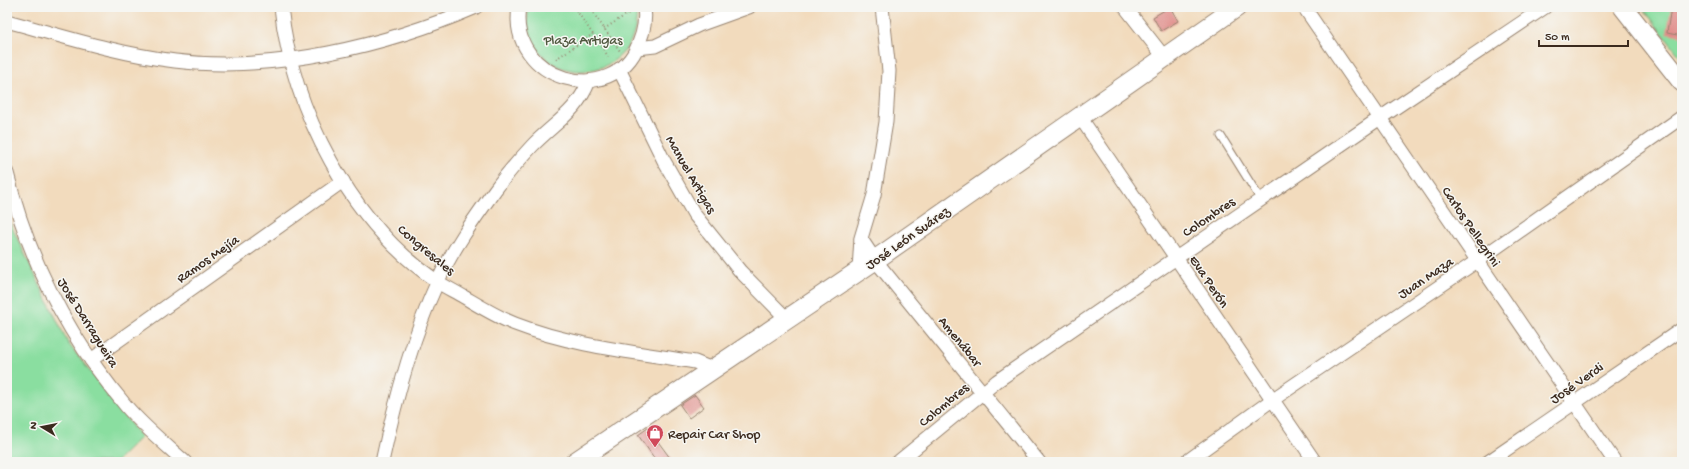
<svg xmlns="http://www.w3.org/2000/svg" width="1689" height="469" font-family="'Gochi Hand',sans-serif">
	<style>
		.green { fill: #8adea0; stroke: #62845f }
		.building { fill: #e08c89 }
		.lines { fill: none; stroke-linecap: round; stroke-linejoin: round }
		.lane-casing { stroke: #96826e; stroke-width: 9 }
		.street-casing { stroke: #96826e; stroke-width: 15 }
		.secondary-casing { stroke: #96826e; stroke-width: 21 }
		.path { stroke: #96826e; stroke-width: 2; stroke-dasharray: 1 3; stroke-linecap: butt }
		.lane { stroke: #fff; stroke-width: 7 }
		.street { stroke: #fff; stroke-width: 13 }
		.secondary { stroke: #fff; stroke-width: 19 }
		.labels { text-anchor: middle; stroke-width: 3; stroke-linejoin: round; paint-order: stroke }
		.park-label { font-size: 14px; fill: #4f573e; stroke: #f6f6f2 }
		.street-label { font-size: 14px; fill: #3b2a1e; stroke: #f6f6f2 }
		.poi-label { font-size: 14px; fill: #3b2a1e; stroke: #f6f6f2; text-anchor: start }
	</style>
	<rect width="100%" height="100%" fill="#f6f6f2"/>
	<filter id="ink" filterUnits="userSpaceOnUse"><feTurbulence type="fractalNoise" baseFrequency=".025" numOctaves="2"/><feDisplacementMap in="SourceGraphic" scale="8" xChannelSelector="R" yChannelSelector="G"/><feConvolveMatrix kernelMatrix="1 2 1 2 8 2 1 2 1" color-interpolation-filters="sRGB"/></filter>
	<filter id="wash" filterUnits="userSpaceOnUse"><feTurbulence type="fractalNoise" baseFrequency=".012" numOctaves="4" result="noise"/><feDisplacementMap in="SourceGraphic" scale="16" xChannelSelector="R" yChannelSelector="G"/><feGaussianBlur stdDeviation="0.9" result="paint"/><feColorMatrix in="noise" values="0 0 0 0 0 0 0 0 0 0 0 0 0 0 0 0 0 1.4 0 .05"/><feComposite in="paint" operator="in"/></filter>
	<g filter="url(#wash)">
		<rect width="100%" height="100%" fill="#f2dbbd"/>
		<!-- green -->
		<g class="green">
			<path d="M 528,7 L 636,7 C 644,81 541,96 528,25 C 527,20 528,13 528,7 Z"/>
			<path d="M 1642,7 L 1682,7 L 1682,59 Z"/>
			<path d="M 7,217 L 68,343 L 141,437 L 116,462 L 7,462 Z"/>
		</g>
		<g id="blocks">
			<!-- building -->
			<g class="building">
				<path d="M 1170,7 L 1178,21 L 1161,31 L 1153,17 Z"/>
				<path d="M 1671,7 L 1682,7 L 1682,36 L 1667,33 Z"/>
				<path d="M 695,395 L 704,407 L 689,418 L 680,405 Z"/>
				<path d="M 648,428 L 673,462 L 657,462 L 638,435 Z"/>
			</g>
		</g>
	</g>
	<g filter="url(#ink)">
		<use href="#blocks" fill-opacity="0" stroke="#96826e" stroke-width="1"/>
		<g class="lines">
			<!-- lane casing -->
			<g class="lane-casing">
				<path id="lane" d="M 1221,136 L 1261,200"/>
			</g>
			<!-- street casing -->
			<g class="street-casing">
				<g id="street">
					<path d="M 281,7 C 292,110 351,224 438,282 C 447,288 456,292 464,297 C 481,307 497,317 515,324 C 572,346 635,352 695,362 L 712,369"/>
					<path d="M 519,7 C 507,80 613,111 639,43 C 644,31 646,20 644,7"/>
					<path d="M 1125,7 L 1164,57"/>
					<path d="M 1304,7 L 1615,462"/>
					<path d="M 7,21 C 62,36 118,54 175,61 C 272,73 386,46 476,7"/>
					<path d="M 637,48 L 655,46 L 699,25 L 749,7"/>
					<path d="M 619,69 L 664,161 L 694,214 L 740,271 L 787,319"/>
					<path d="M 1080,117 L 1315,462"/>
					<path d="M 7,173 C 28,259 69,338 126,406 C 143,426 165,444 185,462"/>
					<path d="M 861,239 L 875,260 L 1039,462"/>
					<path d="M 859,270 L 861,238 L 874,195 L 886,122 L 889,71 L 882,7"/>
					<path d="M 91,360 L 343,181"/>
					<path d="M 382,462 C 395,401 411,340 437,283 C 452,250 474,219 495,190 C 506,175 519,160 532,146 C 554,123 577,112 589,81"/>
					<path d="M 898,462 L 997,381 L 1380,118 L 1545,7"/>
					<path d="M 1186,462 L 1272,400 L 1477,261 L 1682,117"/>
					<path d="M 1488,462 L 1682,329"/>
				</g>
			</g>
			<!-- secondary casing -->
			<g class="secondary-casing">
				<g id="secondary">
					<path d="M 1623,7 L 1682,82"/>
					<path d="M 575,462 L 875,260 L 1237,7"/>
				</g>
			</g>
			<!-- path -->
			<g class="path">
				<path d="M 574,7 L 610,59"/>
				<path d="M 589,7 L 620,51"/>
				<path d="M 604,29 L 632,11"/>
				<path d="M 556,59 L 593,34"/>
			</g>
			<!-- lane -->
			<use href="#lane" class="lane"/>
			<!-- street -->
			<use href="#street" class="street"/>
			<!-- secondary -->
			<use href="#secondary" class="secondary"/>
		</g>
	</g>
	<!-- icons -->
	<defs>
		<g id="shop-pin" transform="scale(0.9)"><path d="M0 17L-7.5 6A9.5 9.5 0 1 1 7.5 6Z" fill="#d1495b" stroke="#f6f6f2"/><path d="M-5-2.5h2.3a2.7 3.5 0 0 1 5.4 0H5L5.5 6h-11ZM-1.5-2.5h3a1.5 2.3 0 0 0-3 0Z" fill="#fff"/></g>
	</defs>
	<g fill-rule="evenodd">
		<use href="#shop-pin" x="655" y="433"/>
	</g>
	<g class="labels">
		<!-- park labels -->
		<g class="park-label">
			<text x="583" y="44">Plaza Artigas</text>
		</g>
		<!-- street labels -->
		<g class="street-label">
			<text transform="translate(692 174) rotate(60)" y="5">Manuel Artigas</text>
			<text transform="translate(1208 216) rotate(-34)" y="5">Colombres</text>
			<text transform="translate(1472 226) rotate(56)" y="5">Carlos Pellegrini</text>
			<text transform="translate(907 237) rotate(-35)" y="5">José León Suárez</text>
			<text transform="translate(427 249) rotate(40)" y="5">Congresales</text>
			<text transform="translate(207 258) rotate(-35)" y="5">Ramos Mejía</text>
			<text transform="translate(1425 277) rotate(-34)" y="5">Juan Maza</text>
			<text transform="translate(1210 281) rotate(56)" y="5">Eva Perón</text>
			<text transform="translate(89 322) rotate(58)" y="5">José Darragueira</text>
			<text transform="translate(961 341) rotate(51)" y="5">Amenábar</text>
			<text transform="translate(1576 382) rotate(-35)" y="5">José Verdi</text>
			<text transform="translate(943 404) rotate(-40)" y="5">Colombres</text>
		</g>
		<!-- poi labels -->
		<g class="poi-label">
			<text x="668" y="438">Repair Car Shop</text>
		</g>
	</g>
	<!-- margin -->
	<rect width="1689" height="469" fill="none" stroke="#f6f6f2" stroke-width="24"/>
	<!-- north arrow -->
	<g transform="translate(42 427) rotate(280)" stroke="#f6f6f2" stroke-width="3" paint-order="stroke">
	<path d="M0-3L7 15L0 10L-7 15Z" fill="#3b2a1e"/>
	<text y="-6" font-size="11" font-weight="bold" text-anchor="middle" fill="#3b2a1e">N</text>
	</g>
	<!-- scale -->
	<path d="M1539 40v6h89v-6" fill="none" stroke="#3b2a1e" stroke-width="2"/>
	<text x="1545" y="40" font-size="12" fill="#3b2a1e" stroke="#f6f6f2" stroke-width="3" paint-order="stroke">50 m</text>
</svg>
